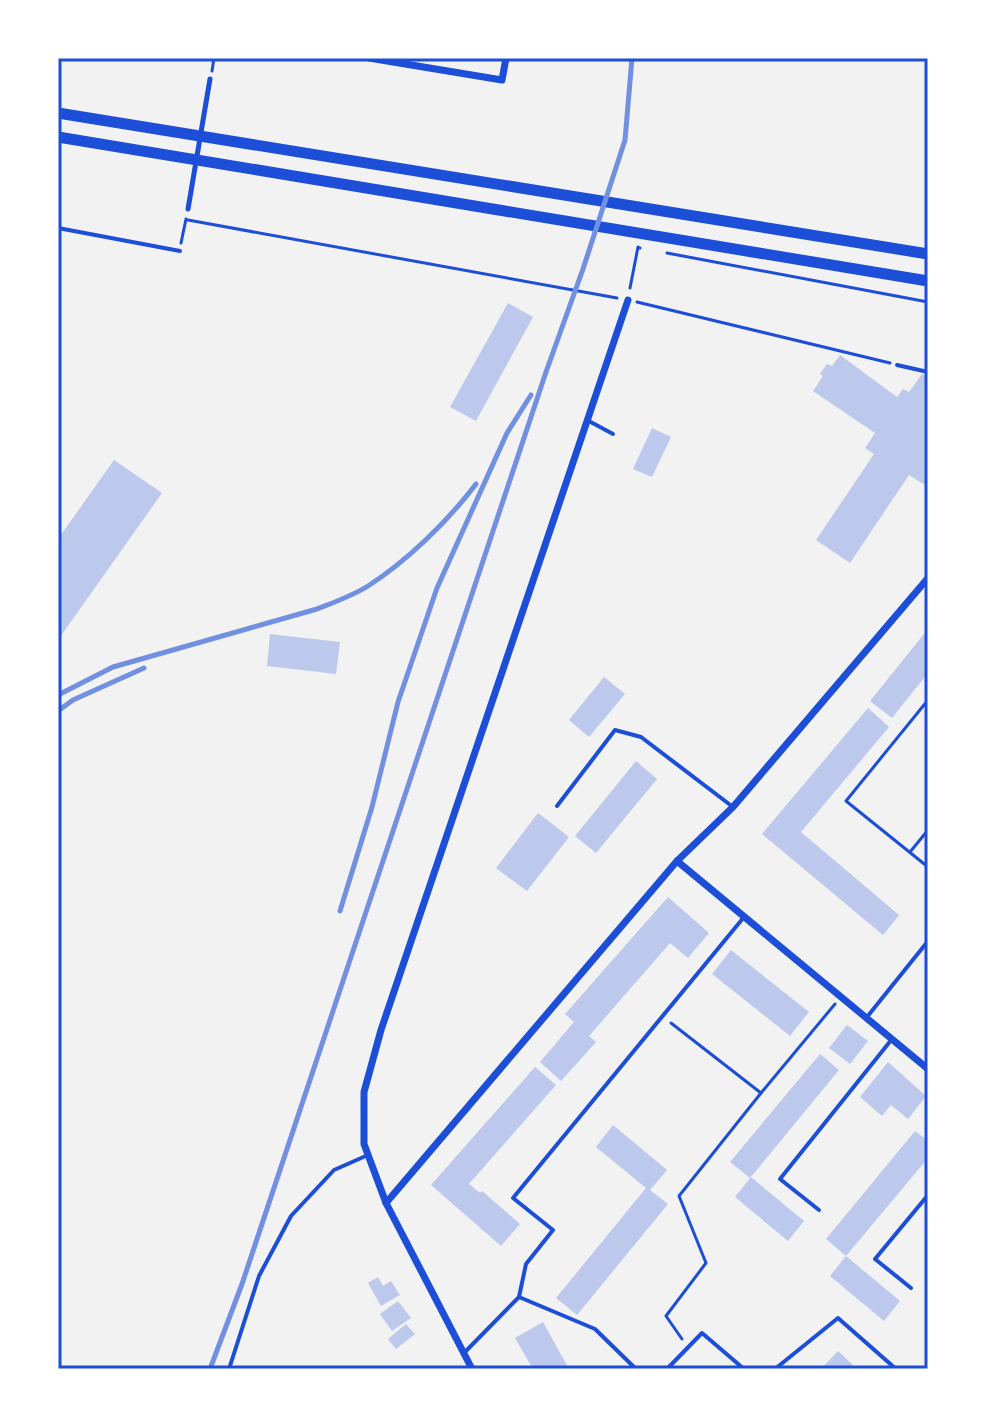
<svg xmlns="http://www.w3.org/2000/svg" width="986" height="1427" font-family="'Work Sans',sans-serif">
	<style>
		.building { fill: #bdc9ec }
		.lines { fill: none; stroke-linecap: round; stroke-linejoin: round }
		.path { stroke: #1d4ed8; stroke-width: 3 }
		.service { stroke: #1d4ed8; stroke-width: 4 }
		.pedestrian { stroke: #1d4ed8; stroke-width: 5 }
		.minor { stroke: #1d4ed8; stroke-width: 7 }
		.primary { stroke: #1d4ed8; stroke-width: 11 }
		.rail { stroke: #7290e2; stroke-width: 5 }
		.neatline { fill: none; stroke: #1d4ed8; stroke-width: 3 }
	</style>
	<rect width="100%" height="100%" fill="#f2f2f2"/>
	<!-- building -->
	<g class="building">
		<path d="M 508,303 L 533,317 L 476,421 L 450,407 Z"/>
		<path d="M 840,355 L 897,397 L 903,389 L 909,392 L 922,374 L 928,376 L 928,487 L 909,475 L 850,563 L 816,540 L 874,454 L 865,448 L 875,433 L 813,391 L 823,376 L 820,374 L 827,364 L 832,366 Z"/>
		<path d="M 652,428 L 671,437 L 652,477 L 633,469 Z"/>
		<path d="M 114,460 L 162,493 L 58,640 L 58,539 Z"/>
		<path d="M 928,629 L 928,673 L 892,718 L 870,701 Z"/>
		<path d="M 270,634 L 340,642 L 336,674 L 267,666 Z"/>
		<path d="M 604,677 L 625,694 L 589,737 L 569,720 Z"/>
		<path d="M 868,708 L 889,727 L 801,832 L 899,915 L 883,935 L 762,834 Z"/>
		<path d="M 636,761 L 657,779 L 596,853 L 575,836 Z"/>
		<path d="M 538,813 L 569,837 L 527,891 L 496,868 Z"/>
		<path d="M 668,897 L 709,933 L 688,958 L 670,943 L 589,1036 L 596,1042 L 561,1081 L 540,1062 L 574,1022 L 565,1014 Z"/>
		<path d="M 731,950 L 809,1012 L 790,1036 L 712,974 Z"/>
		<path d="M 847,1025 L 868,1041 L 850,1064 L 829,1048 Z"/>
		<path d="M 820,1054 L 839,1070 L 750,1178 L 730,1162 Z"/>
		<path d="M 888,1062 L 926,1096 L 908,1119 L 891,1105 L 882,1116 L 860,1097 Z"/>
		<path d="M 535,1067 L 556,1085 L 469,1184 L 480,1193 L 482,1191 L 520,1224 L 501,1246 L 431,1185 Z"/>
		<path d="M 613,1125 L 667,1170 L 650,1190 L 668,1204 L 577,1315 L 556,1298 L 646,1188 L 596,1147 Z"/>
		<path d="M 915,1131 L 928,1141 L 928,1158 L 846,1256 L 826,1239 Z"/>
		<path d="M 751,1177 L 804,1221 L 788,1241 L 735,1197 Z"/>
		<path d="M 846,1256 L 900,1301 L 884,1321 L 830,1276 Z"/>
		<path d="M 378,1277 L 383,1286 L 391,1281 L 400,1295 L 381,1306 L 368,1283 Z"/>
		<path d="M 398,1301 L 411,1318 L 392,1331 L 380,1314 Z"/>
		<path d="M 543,1322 L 569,1369 L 533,1369 L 515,1338 Z"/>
		<path d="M 406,1324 L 415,1334 L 396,1349 L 388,1339 Z"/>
		<path d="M 838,1351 L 857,1369 L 821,1369 Z"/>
	</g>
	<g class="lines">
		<!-- path -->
		<g class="path">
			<path d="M 212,71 L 214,58"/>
			<path d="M 188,220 L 617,298"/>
			<path d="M 181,243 L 186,219"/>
			<path d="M 667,253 L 928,302"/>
			<path d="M 630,288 L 638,247 L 640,248"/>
			<path d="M 637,302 L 890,363"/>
			<path d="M 928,700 L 846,801 L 928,867"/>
			<path d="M 910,852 L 928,830"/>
			<path d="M 671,1023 L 761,1093 L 679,1196 L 706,1263 L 666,1316 L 682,1339"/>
			<path d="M 761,1093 L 835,1004"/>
		</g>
		<!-- service -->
		<g class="service">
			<path d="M 58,228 L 180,251"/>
			<path d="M 897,365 L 928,372"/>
			<path d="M 587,420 L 613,434"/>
			<path d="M 557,806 L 615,730 L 641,737 L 733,807"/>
			<path d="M 867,1017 L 928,941"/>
			<path d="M 819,1210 L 780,1179 L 892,1039"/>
			<path d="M 911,1288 L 875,1259 L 928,1195"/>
			<path d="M 519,1297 L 526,1264 L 553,1230 L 513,1198 L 744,917"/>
			<path d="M 464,1353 L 519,1297 L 595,1329 L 636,1369"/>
			<path d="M 229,1369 L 259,1276 L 291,1216 L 334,1170 L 368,1155"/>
			<path d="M 667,1369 L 702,1333 L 744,1369"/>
			<path d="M 775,1369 L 838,1318 L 896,1369"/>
		</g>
		<!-- pedestrian -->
		<path class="pedestrian" d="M 188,209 L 210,79"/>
		<!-- minor -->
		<g class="minor">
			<path d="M 369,58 L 502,80 L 506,58"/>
			<path d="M 677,861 L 928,1069"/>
			<path d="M 386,1203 L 677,861 L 733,807 L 928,578"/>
			<path d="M 472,1369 L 386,1203 L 364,1144 L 364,1092 L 381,1030 L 628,300"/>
		</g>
		<!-- primary -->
		<g class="primary">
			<path d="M 58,113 L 928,254"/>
			<path d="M 58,137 L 928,281"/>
		</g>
		<!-- rail -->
		<g class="rail">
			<path d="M 58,695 L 113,667 L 317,609 C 335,602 352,596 368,586 C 407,561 448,521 476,484"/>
			<path d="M 58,711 L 73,700 L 144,668"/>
			<path d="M 340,911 L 372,807 L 398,702 L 437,588 L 507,433 L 531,395"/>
			<path d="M 210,1369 L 242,1284 L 546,372 L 583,269 L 625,140 L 632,58"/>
		</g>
	</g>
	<!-- border -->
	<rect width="986" height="1427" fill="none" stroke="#ffffff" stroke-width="120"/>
	<rect x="60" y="60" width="866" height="1307" class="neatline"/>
</svg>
